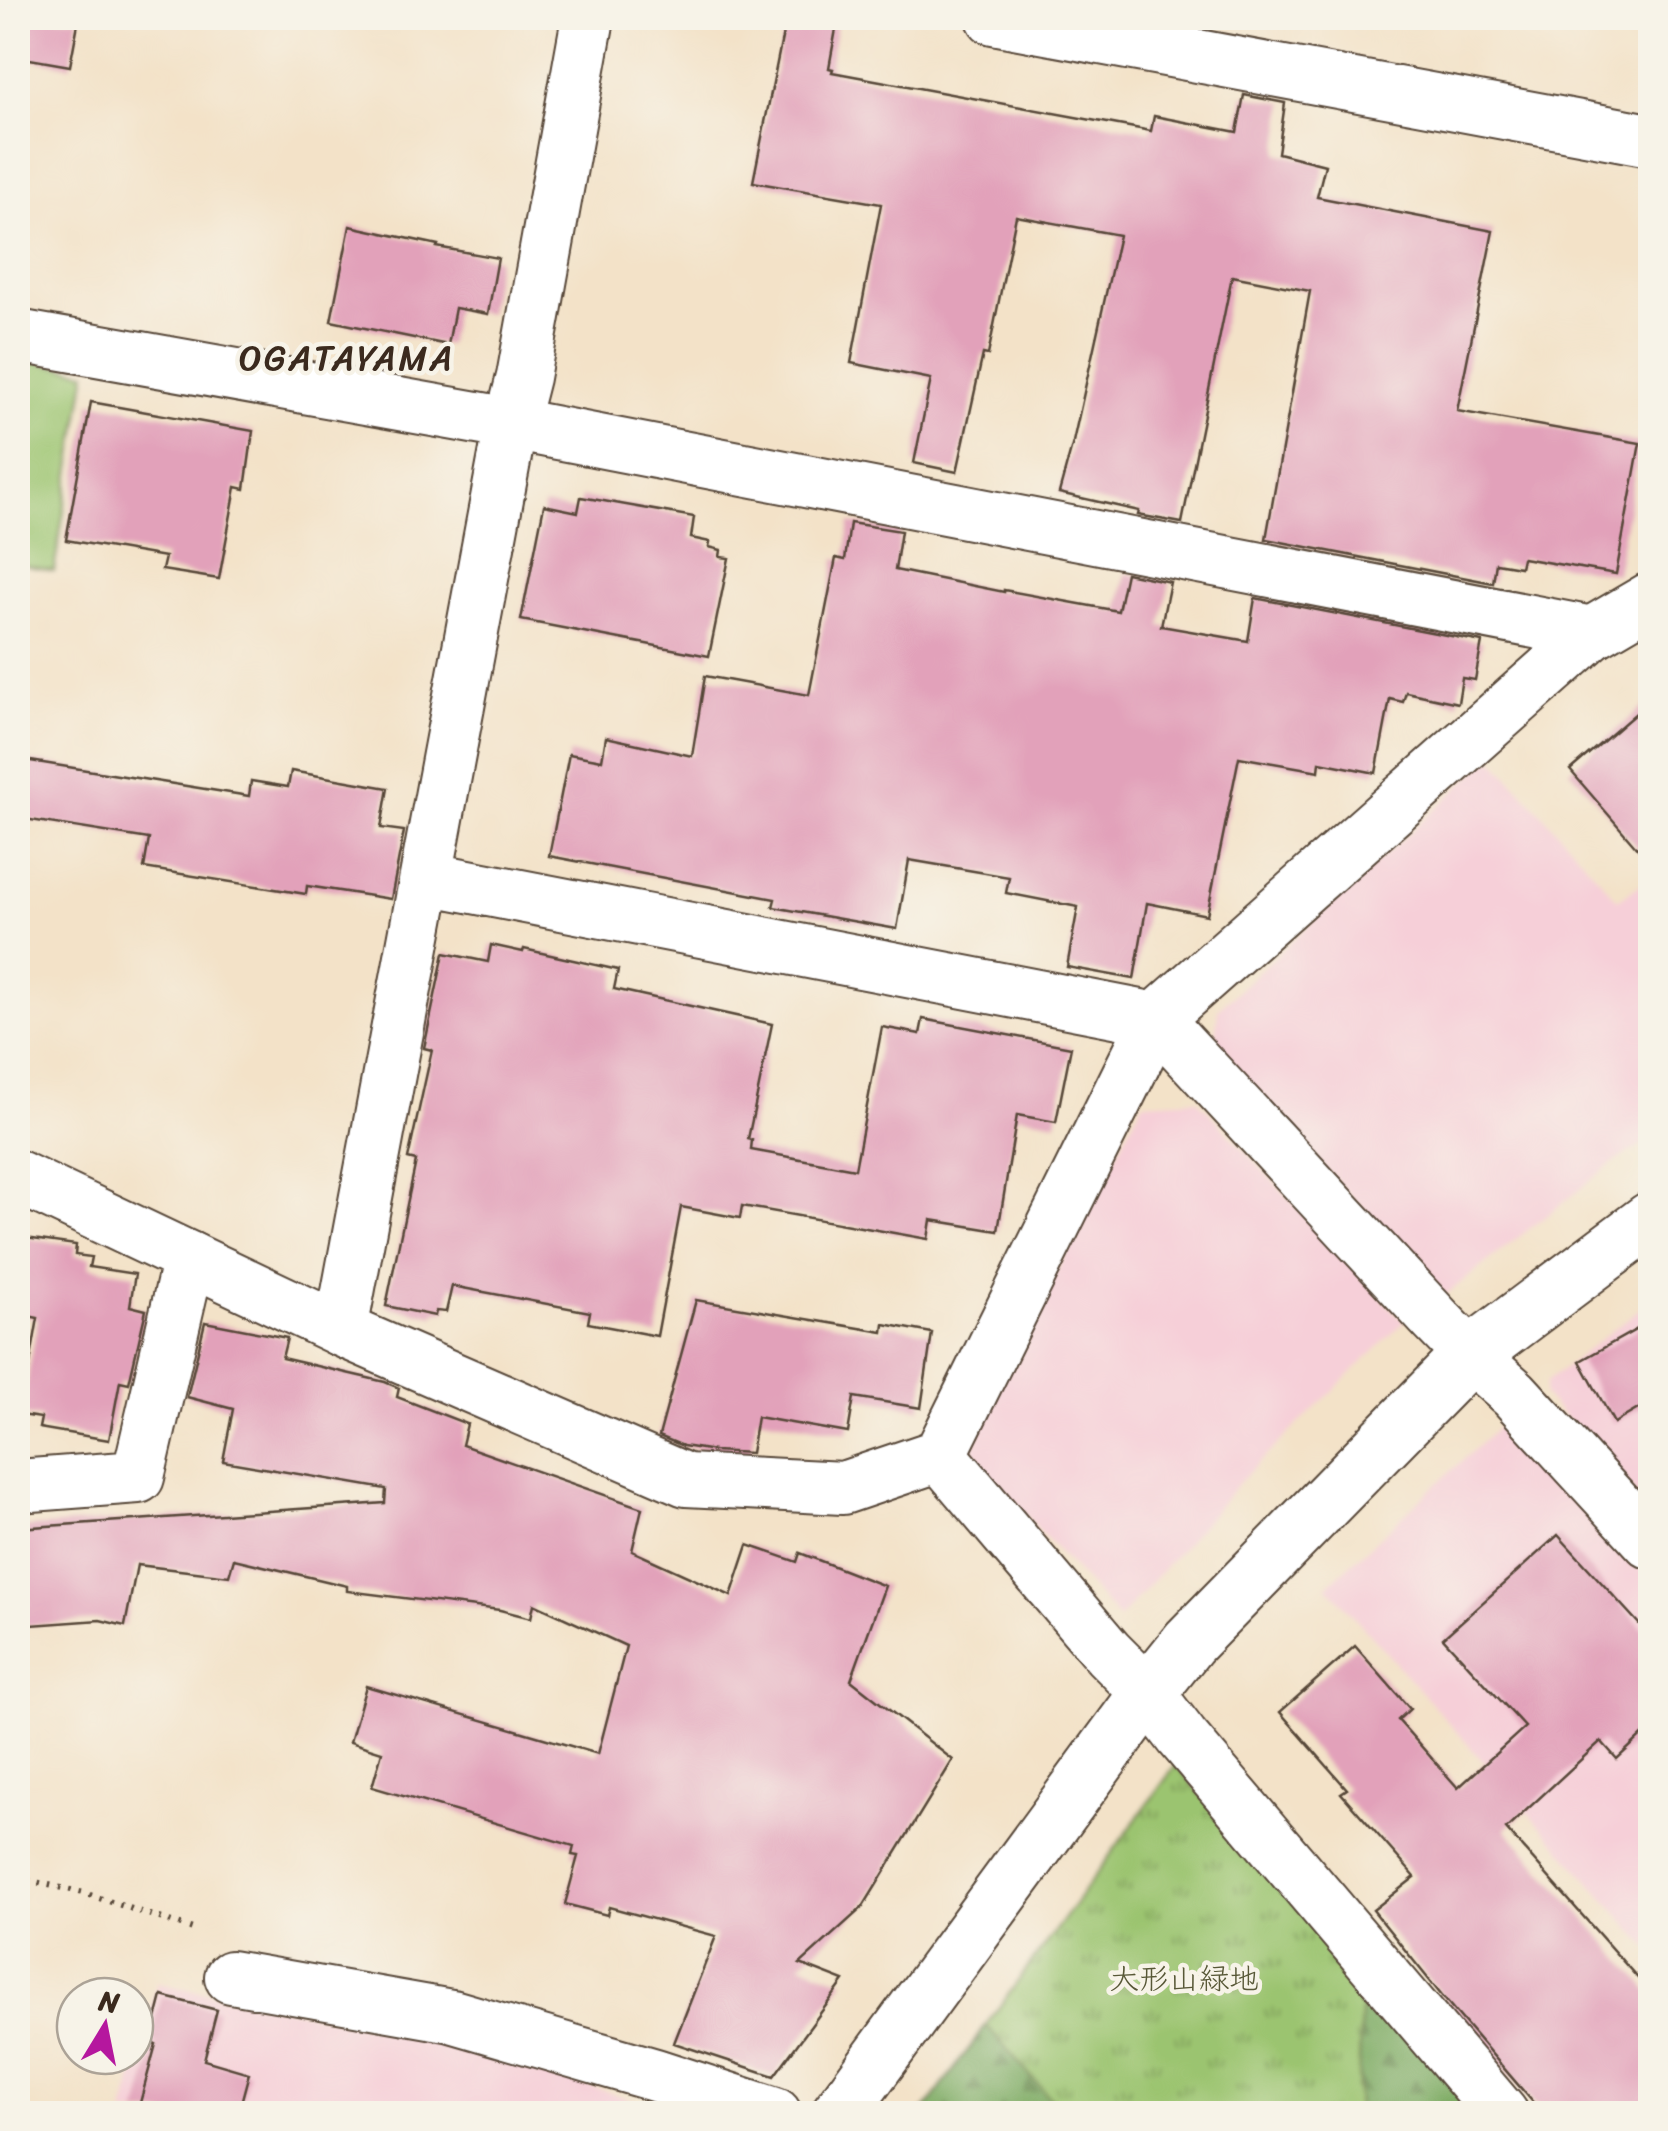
<svg xmlns="http://www.w3.org/2000/svg" width="1668" height="2131" font-family="Sriracha,'Klee One',sans-serif">
	<style>
		.built { fill: #f6cfd8 }
		.grass { fill: #9bc470; stroke: #6b7747; stroke-width: 2.5 }
		.forest { fill: url(#forest-firs); stroke: #5c6a40; stroke-width: 2.5 }
		.park { fill: url(#park-tufts); stroke: #6b7747; stroke-width: 2.5 }
		.building { fill: #e2a1ba }
		.lines { fill: none; stroke-linecap: round; stroke-linejoin: round }
		.minor-casing { stroke: #574638; stroke-width: 56 }
		.tertiary-casing { stroke: #574638; stroke-width: 59 }
		.path { stroke: #574638; stroke-width: 6; stroke-dasharray: 2.5 8; stroke-linecap: butt }
		.minor { stroke: #fff; stroke-width: 52 }
		.tertiary { stroke: #fff; stroke-width: 55 }
		.labels { text-anchor: middle; stroke-width: 9; stroke-linejoin: round; paint-order: stroke }
		.park-label { font-size: 30px; fill: #585837; stroke: #f7f3e8 }
		.quarter-label { font-size: 35px; letter-spacing: 2.5px; fill: #3b2a1e; stroke: #f7f3e8 }
	</style>
	<defs>
		<pattern id="forest-firs" width="22" height="20" patternUnits="userSpaceOnUse" patternTransform="scale(2.5)"><rect width="22" height="20" fill="#7caa62"/><path d="M5 1l3.5 6h-7zM16 11l3.5 6h-7z" fill="#678b50"/></pattern>
		<pattern id="park-tufts" width="24" height="20" patternUnits="userSpaceOnUse" patternTransform="scale(2.5)"><rect width="24" height="20" fill="#9bc470"/><path d="M3 7l-1-3M5 7V3M7 7l1-3M15 17l-1-3M17 17v-4M19 17l1-3" fill="none" stroke="#809f5b"/></pattern>
	</defs>
	<rect width="100%" height="100%" fill="#f7f3e8"/>
	<filter id="ink" filterUnits="userSpaceOnUse"><feTurbulence type="fractalNoise" baseFrequency=".01" numOctaves="2"/><feDisplacementMap in="SourceGraphic" scale="20" xChannelSelector="R" yChannelSelector="G"/><feConvolveMatrix kernelMatrix="1 2 1 2 8 2 1 2 1" color-interpolation-filters="sRGB"/></filter>
	<filter id="wash" filterUnits="userSpaceOnUse"><feTurbulence type="fractalNoise" baseFrequency=".0048" numOctaves="4" result="noise"/><feDisplacementMap in="SourceGraphic" scale="40" xChannelSelector="R" yChannelSelector="G"/><feGaussianBlur stdDeviation="2.25" result="paint"/><feColorMatrix in="noise" values="0 0 0 0 0 0 0 0 0 0 0 0 0 0 0 0 0 1.4 0 .05"/><feComposite in="paint" operator="in"/></filter>
	<g filter="url(#wash)">
		<rect width="100%" height="100%" fill="#f3e2c8"/>
		<!-- built -->
		<g class="built">
			<path d="M 1492,757 L 1618,900 L 1650,878 L 1650,1139 L 1613,1163 L 1443,1297 L 1214,1048 L 1218,1009 Z"/>
			<path d="M 1197,1099 L 1404,1322 L 1245,1476 L 1119,1619 L 973,1457 L 971,1440 L 1143,1102 Z"/>
			<path d="M 1650,1301 L 1650,1510 L 1544,1395 L 1546,1382 Z"/>
			<path d="M 1506,1420 L 1650,1579 L 1650,1949 L 1327,1586 Z"/>
			<path d="M 157,1983 L 444,2041 L 675,2113 L 124,2114 Z"/>
		</g>
		<!-- grass -->
		<path class="grass" d="M 18,359 L 87,372 L 54,571 L 18,564 Z"/>
		<!-- forest -->
		<g class="forest">
			<path d="M 1362,1983 L 1475,2113 L 1357,2113 Z"/>
			<path d="M 986,2025 L 1063,2113 L 922,2114 Z"/>
		</g>
		<!-- park -->
		<path class="park" d="M 1176,1765 L 1362,1983 L 1357,2113 L 1063,2113 L 986,2025 Z"/>
		<g id="blocks">
			<!-- building -->
			<g class="building">
				<path d="M 18,18 L 79,18 L 70,66 L 18,57 Z"/>
				<path d="M 786,18 L 838,18 L 829,68 L 833,69 L 832,72 L 1151,131 L 1154,116 L 1237,132 L 1244,95 L 1285,103 L 1278,153 L 1325,165 L 1317,197 L 1493,231 L 1457,411 L 1640,443 L 1616,574 L 1522,558 L 1520,567 L 1496,563 L 1493,583 L 1266,539 L 1310,291 L 1232,276 L 1182,523 L 1138,515 L 1139,511 L 1059,493 L 1073,442 L 1119,235 L 1016,216 L 988,355 L 983,354 L 957,472 L 914,463 L 931,379 L 851,363 L 881,204 L 753,182 Z"/>
				<path d="M 350,226 L 438,245 L 437,247 L 498,258 L 488,314 L 455,308 L 448,345 L 331,321 Z"/>
				<path d="M 91,402 L 253,431 L 245,489 L 236,487 L 219,579 L 162,570 L 165,557 L 66,540 Z"/>
				<path d="M 581,497 L 694,517 L 691,538 L 710,542 L 709,547 L 721,550 L 720,557 L 729,558 L 709,656 L 521,620 L 544,505 L 578,512 Z"/>
				<path d="M 850,523 L 901,531 L 895,570 L 1004,592 L 1004,590 L 1118,611 L 1126,573 L 1170,582 L 1161,626 L 1248,641 L 1255,598 L 1482,642 L 1475,680 L 1462,678 L 1458,703 L 1406,692 L 1403,702 L 1390,699 L 1376,773 L 1320,762 L 1319,771 L 1239,757 L 1207,915 L 1147,903 L 1134,979 L 1067,967 L 1078,907 L 1006,893 L 1009,877 L 909,860 L 897,929 L 773,907 L 775,899 L 549,856 L 569,754 L 602,760 L 606,737 L 692,756 L 705,676 L 809,695 L 836,558 L 845,560 Z"/>
				<path d="M 1650,701 L 1650,863 L 1570,770 Z"/>
				<path d="M 18,759 L 249,796 L 251,781 L 288,787 L 291,771 L 388,788 L 381,828 L 404,831 L 391,899 L 307,886 L 306,894 L 144,868 L 149,839 L 18,818 Z"/>
				<path d="M 491,945 L 523,952 L 524,949 L 618,970 L 614,989 L 772,1024 L 748,1139 L 752,1140 L 751,1150 L 855,1169 L 882,1027 L 920,1034 L 923,1019 L 1071,1047 L 1056,1122 L 1017,1115 L 998,1231 L 931,1220 L 928,1239 L 742,1206 L 740,1218 L 681,1207 L 657,1336 L 588,1323 L 590,1312 L 452,1286 L 446,1312 L 436,1311 L 435,1316 L 386,1306 L 416,1161 L 408,1159 L 432,1050 L 424,1048 L 444,953 L 488,962 Z"/>
				<path d="M 18,1237 L 76,1245 L 75,1255 L 91,1257 L 89,1267 L 135,1274 L 130,1306 L 146,1310 L 129,1383 L 120,1381 L 109,1440 L 39,1428 L 41,1418 L 21,1415 L 38,1318 L 18,1314 Z"/>
				<path d="M 696,1300 L 883,1332 L 884,1324 L 932,1333 L 921,1408 L 854,1397 L 848,1433 L 757,1417 L 751,1453 L 714,1451 L 683,1446 L 659,1436 Z"/>
				<path d="M 205,1322 L 287,1338 L 282,1358 L 385,1382 L 399,1388 L 397,1397 L 467,1424 L 462,1445 L 642,1508 L 632,1551 L 731,1596 L 748,1545 L 797,1562 L 800,1553 L 885,1586 L 851,1680 L 953,1760 L 863,1907 L 800,1964 L 844,1981 L 774,2076 L 674,2043 L 716,1936 L 609,1907 L 607,1915 L 565,1904 L 578,1856 L 572,1855 L 574,1846 L 372,1787 L 382,1752 L 350,1742 L 366,1686 L 598,1754 L 626,1646 L 534,1604 L 531,1618 L 500,1610 L 347,1591 L 347,1586 L 234,1559 L 229,1576 L 137,1565 L 125,1626 L 100,1620 L 18,1626 L 18,1528 L 385,1503 L 386,1489 L 223,1461 L 233,1409 L 187,1397 Z"/>
				<path d="M 1650,1322 L 1650,1402 L 1614,1423 L 1580,1361 Z"/>
				<path d="M 1558,1535 L 1650,1636 L 1650,1728 L 1617,1759 L 1601,1741 L 1506,1829 L 1650,1992 L 1650,2114 L 1543,2114 L 1442,1996 L 1373,1910 L 1415,1877 L 1341,1793 L 1347,1789 L 1280,1712 L 1355,1646 L 1410,1709 L 1398,1720 L 1458,1788 L 1525,1727 L 1443,1638 Z"/>
				<path d="M 162,1996 L 217,2010 L 204,2060 L 249,2073 L 238,2114 L 137,2114 L 156,2044 L 150,2042 Z"/>
			</g>
		</g>
	</g>
	<g filter="url(#ink)">
		<use href="#blocks" fill-opacity="0" stroke="#574638" stroke-width="2.5"/>
		<g class="lines">
			<!-- minor casing -->
			<g class="minor-casing">
				<g id="minor">
					<path d="M 993,18 L 1650,140"/>
					<path d="M 18,336 L 511,424 L 1592,633"/>
					<path d="M 427,878 L 1156,1019 L 1436,1320 L 1470,1355 L 1514,1394 L 1650,1542"/>
					<path d="M 18,1177 L 341,1330 L 686,1480 L 843,1488 L 940,1455 L 1108,1653 L 1148,1693 L 1182,1737 L 1502,2114"/>
					<path d="M 341,1330 L 511,424 L 523,377 L 588,18"/>
					<path d="M 940,1455 L 1156,1019 L 1592,633 L 1650,599"/>
					<path d="M 18,1486 L 138,1477 L 189,1258"/>
					<path d="M 231,1977 L 452,2016 L 655,2075 L 775,2114"/>
				</g>
			</g>
			<!-- tertiary casing -->
			<g class="tertiary-casing">
				<path id="tertiary" d="M 839,2114 L 1148,1693 L 1189,1642 L 1470,1355 L 1650,1220"/>
			</g>
			<!-- path -->
			<path class="path" d="M 18,1878 L 84,1893 L 199,1931"/>
			<!-- minor -->
			<use href="#minor" class="minor"/>
			<!-- tertiary -->
			<use href="#tertiary" class="tertiary"/>
		</g>
	</g>
	<g class="labels">
		<!-- park labels -->
		<g class="park-label">
			<text x="1184" y="1989">大形山緑地</text>
		</g>
		<!-- quarter labels -->
		<g class="quarter-label">
			<text x="347" y="370">OGATAYAMA</text>
		</g>
	</g>
	<!-- margin -->
	<rect width="1668" height="2131" fill="none" stroke="#f7f3e8" stroke-width="60"/>
	<!-- north arrow -->
	<g transform="translate(105 2026) rotate(10)"><circle r="48" fill="#f7f3e8" stroke="#aca397" stroke-width="2.5"/>
	<path d="M0-8L18 38L0 25L-18 38Z" fill="#b5179e"/>
	<text y="-15" font-size="28" font-weight="bold" text-anchor="middle" fill="#3b2a1e">N</text>
	</g>
</svg>
